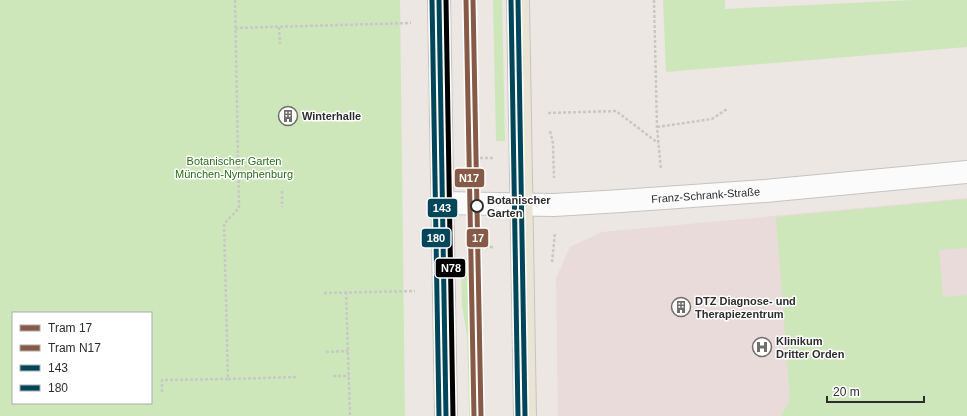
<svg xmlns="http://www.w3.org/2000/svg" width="967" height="416" font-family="Arial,sans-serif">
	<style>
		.medical { fill: #e9dbd9 }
		.green { fill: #cde7ba; fill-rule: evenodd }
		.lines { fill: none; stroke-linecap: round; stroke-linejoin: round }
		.street-casing { stroke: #c5c4c3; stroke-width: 24 }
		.primary-casing { stroke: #c6c4c3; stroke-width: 24 }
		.path { stroke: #c8c8c8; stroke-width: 2.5; stroke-dasharray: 3 2; stroke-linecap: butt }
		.street { stroke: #fcfbfb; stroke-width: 22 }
		.primary { stroke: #e9e4d4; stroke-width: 22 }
		.bus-1-casing { stroke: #fff; stroke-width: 8 }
		.bus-2-casing { stroke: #fff; stroke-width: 8 }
		.bus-3-casing { stroke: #fff; stroke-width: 8 }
		.bus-1 { stroke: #00465a; stroke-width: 5 }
		.bus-2 { stroke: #00465a; stroke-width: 5 }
		.bus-3 { stroke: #000; stroke-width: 5 }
		.tram-1-casing { stroke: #fff; stroke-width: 8 }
		.tram-2-casing { stroke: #fff; stroke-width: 8 }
		.tram-1 { stroke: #865a46; stroke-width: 5 }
		.tram-2 { stroke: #865a46; stroke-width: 5 }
		.stop-dot { fill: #fff; stroke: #2d2d2d; stroke-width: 2 }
		.labels { text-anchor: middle; stroke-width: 3; stroke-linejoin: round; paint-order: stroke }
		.poi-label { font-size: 11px; font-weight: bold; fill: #2d2d2d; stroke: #fff; text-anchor: start }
		.park-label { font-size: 11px; fill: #297018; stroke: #fff }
		.street-label { font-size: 11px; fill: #2d2d2d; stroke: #fff }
		.stop-label { font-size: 11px; font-weight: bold; fill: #2d2d2d; stroke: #fff; text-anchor: start }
		.line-badge { stroke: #fff; stroke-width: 1.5 }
		.badge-label { font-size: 11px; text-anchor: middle; font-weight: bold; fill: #fff }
	</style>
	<rect width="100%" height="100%" fill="#ece7e2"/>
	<!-- medical -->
	<path class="medical" d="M 967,198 L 967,416 L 558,416 L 556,278 L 570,247 L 602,232 Z"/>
	<!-- green -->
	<g class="green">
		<path d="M 0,0 L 400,0 L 405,416 L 0,416 ZM 13,313 L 151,313 L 151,403 L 13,403 Z"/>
		<path d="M 493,0 L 502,0 L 505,141 L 496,141 Z"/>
		<path d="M 663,0 L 725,0 L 725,9 L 912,0 L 967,0 L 967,47 L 666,72 Z"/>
		<path d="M 967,199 L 967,248 L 939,250 L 943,297 L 967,295 L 967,416 L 781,416 L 790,400 L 776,217 Z"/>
		<path d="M 461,267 L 472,267 L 475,416 L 469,416 L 467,336 L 462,305 Z"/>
	</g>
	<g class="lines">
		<!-- street casing -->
		<g class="street-casing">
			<g id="street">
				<path id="s1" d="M 443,203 L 554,205 L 621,201 L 765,191 L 967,172"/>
			</g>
		</g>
		<!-- primary casing -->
		<g class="primary-casing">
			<g id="primary">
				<path d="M 439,0 L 446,416"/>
				<path d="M 518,0 L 525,416"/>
			</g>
		</g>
		<!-- path -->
		<g class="path">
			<path d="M 235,0 L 239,208 L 224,224 L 228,379 L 297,377"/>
			<path d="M 654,0 L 657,127 L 661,170"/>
			<path d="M 279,27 L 280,44"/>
			<path d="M 235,28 L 411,23"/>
			<path d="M 548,113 L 616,111 L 658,143"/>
			<path d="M 657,127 L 712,119 L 727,109"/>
			<path d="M 550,131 L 553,143 L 554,178"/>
			<path d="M 470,158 L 493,158"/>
			<path d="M 282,191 L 282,207"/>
			<path d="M 470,248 L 495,247"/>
			<path d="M 552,262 L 555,233"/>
			<path d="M 346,292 L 350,416"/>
			<path d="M 324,293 L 415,291"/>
			<path d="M 326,352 L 348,351"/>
			<path d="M 333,376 L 349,376"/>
			<path d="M 162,392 L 162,380 L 228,379"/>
		</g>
		<!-- street -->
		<use href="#street" class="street"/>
		<!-- primary -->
		<use href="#primary" class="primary"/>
		<!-- bus-1 casing -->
		<g class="bus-1-casing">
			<g id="bus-1">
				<path d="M 439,0 L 446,416"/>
				<path d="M 518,0 L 525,416"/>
			</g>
		</g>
		<!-- bus-2 casing -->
		<g class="bus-2-casing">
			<g id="bus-2">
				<path d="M 432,0 L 439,416"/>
				<path d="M 511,0 L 518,416"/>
			</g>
		</g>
		<!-- bus-3 casing -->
		<g class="bus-3-casing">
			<path id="bus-3" d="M 446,0 L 453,416"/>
		</g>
		<!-- bus-1 -->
		<use href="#bus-1" class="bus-1"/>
		<!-- bus-2 -->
		<use href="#bus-2" class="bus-2"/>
		<!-- bus-3 -->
		<use href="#bus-3" class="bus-3"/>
		<!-- tram-1 casing -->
		<g class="tram-1-casing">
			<path id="tram-1" d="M 473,0 L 481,416"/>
		</g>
		<!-- tram-2 casing -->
		<g class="tram-2-casing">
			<path id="tram-2" d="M 466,0 L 474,416"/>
		</g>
		<!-- tram-1 -->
		<use href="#tram-1" class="tram-1"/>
		<!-- tram-2 -->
		<use href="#tram-2" class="tram-2"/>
	</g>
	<!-- icons -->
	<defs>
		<g id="building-ring" transform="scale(1)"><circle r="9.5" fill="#fff" stroke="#706e6c" stroke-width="1.5"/><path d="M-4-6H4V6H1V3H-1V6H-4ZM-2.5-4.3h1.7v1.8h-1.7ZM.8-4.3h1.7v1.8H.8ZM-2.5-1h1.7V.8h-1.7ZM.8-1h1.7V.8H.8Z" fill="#706e6c"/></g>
		<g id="hospital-ring" transform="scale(1)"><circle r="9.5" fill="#fff" stroke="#706e6c" stroke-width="1.5"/><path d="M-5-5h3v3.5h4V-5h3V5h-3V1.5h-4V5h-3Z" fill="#706e6c"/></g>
	</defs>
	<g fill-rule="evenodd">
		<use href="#building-ring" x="288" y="116"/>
		<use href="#building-ring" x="681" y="307"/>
		<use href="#hospital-ring" x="762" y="347"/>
	</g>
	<!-- markers -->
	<circle class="stop-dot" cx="477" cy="206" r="6"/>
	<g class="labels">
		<!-- poi labels -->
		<g class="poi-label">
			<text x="302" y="120">Winterhalle</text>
			<text x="695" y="305">DTZ Diagnose- und<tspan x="695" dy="13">Therapiezentrum</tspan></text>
			<text x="776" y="345">Klinikum<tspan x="776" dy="13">Dritter Orden</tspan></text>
		</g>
		<!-- park labels -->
		<g class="park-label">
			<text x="234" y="165">Botanischer Garten<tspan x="234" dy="13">München-Nymphenburg</tspan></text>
		</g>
		<!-- street labels -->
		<g class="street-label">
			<text dy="4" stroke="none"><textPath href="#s1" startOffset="263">Franz-Schrank-Straße</textPath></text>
		</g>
		<!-- stop labels -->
		<g class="stop-label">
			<text x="487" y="204">Botanischer<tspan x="487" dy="13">Garten</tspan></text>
		</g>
	</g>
	<g class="line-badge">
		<rect x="454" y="168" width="31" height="20" rx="4" fill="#865a46"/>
		<rect x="427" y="198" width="31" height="20" rx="4" fill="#00465a"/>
		<rect x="466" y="228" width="23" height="20" rx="4" fill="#865a46"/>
		<rect x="421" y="228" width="30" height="20" rx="4" fill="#00465a"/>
		<rect x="435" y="258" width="31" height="20" rx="4" fill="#000"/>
	</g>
	<g class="badge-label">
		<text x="469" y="182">N17</text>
		<text x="442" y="212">143</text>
		<text x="478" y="242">17</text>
		<text x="436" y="242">180</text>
		<text x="451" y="272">N78</text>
	</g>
	<!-- legend -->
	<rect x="12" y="312" width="140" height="92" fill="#ffffff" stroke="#ababab"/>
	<rect x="20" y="325" width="20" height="6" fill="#865a46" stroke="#ababab"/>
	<text x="48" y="332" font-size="12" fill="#2d2d2d">Tram 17</text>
	<rect x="20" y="345" width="20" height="6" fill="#865a46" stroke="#ababab"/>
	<text x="48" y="352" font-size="12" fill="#2d2d2d">Tram N17</text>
	<rect x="20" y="365" width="20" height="6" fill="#00465a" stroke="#ababab"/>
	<text x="48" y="372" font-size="12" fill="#2d2d2d">143</text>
	<rect x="20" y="385" width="20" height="6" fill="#00465a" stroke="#ababab"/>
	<text x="48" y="392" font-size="12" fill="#2d2d2d">180</text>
	<!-- scale -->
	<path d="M827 396v6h97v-6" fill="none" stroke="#2d2d2d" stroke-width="2"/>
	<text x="833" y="396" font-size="12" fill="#2d2d2d" stroke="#ffffff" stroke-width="3" paint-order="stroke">20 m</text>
</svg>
